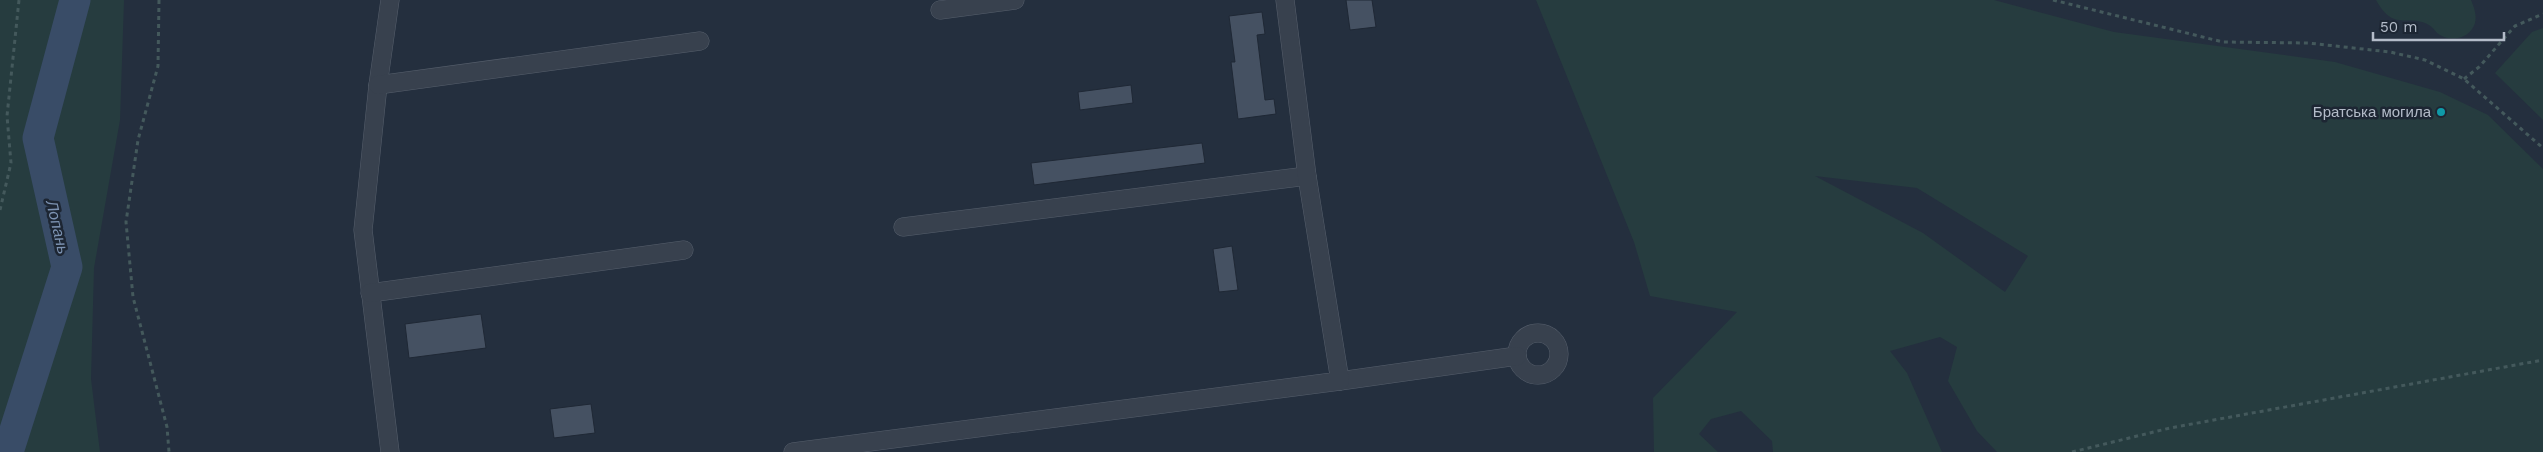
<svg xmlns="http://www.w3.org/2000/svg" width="2543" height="452" font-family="'Work Sans',sans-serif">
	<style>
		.green { fill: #263c3f; fill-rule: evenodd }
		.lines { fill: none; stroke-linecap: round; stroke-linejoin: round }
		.river { stroke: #394c67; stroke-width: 31 }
		.building { fill: #455162; stroke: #1f2835 }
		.minor-casing { stroke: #565f6c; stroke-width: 19 }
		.path { stroke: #44595c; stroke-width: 3; stroke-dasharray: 4 4; stroke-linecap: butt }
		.minor { stroke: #38414e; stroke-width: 18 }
		.culture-dot { fill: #0f9aa8; stroke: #1d2633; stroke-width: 2 }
		.labels { text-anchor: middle; stroke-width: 5; stroke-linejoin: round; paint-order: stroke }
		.poi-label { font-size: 15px; fill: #b4bcc9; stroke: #1d2633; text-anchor: end }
		.water-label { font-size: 16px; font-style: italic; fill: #7c92b1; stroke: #1d2633 }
	</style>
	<rect width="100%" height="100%" fill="#242f3e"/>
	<!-- green -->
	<g class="green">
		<path d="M 0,0 L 124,0 L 120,120 L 94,268 L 91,379 L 100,452 L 0,452 Z"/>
		<path d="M 1536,0 L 1994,0 L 2114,32 L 2335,62 L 2440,92 L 2488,115 L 2543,169 L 2543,452 L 1997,452 L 1977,431 L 1948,381 L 1957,347 L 1940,337 L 1890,351 L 1907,373 L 1942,452 L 1773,452 L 1772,441 L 1741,411 L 1711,419 L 1699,434 L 1718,452 L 1654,452 L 1653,398 L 1737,312 L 1650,296 L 1634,242 ZM 1815,176 L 1917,188 L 2028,256 L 2005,292 L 1923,233 Z"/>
		<path d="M 2376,0 L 2471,0 C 2474,7 2477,15 2475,23 C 2471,37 2453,43 2440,35 C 2436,33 2433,27 2429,25 C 2408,13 2394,33 2376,0 Z"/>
		<path d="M 2543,28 L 2543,120 L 2495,73 L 2532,32 Z"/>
	</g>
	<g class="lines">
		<!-- river -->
		<path class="river" d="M 8,452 L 67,267 L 38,138 L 75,0"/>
	</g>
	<!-- building -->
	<g class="building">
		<path d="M 1346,0 L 1372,0 L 1376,27 L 1350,30 Z"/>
		<path d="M 1262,12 L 1265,34 L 1257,35 L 1265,100 L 1274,99 L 1276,114 L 1238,119 L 1231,62 L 1235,62 L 1229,16 Z"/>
		<path d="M 1131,85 L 1133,103 L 1080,110 L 1078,92 Z"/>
		<path d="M 1202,143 L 1205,163 L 1034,185 L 1031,163 Z"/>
		<path d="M 1232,246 L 1238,290 L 1219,292 L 1213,249 Z"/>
		<path d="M 481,314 L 486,348 L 409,358 L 405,324 Z"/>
		<path d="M 591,404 L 595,433 L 554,438 L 550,409 Z"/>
	</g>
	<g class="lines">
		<!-- minor casing -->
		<g class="minor-casing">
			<g id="minor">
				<path d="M 390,0 L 378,85 L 363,230 L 390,452"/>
				<path d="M 940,10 L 1015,0"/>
				<path d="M 378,85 L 700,41"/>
				<path d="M 903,227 L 1307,176"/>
				<path d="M 370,293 L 684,250"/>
				<circle cx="1538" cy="354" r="21"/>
				<path d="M 1340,381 L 1517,356"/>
				<path d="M 793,452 L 1340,381 L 1307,176 L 1285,0"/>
			</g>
		</g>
		<!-- path -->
		<g class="path">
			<path d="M 159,0 L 158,66 L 138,140 L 126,222 L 133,297 L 167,427 L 169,452"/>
			<path d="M 2053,0 L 2223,42 L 2308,43 L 2390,52 L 2425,60 L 2464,79 L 2543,148"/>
			<path d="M 2464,79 L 2479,67 L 2515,26 L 2543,14"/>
			<path d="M 0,210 L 11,163 L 7,116 L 19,0"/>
			<path d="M 2072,452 L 2170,428 L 2543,360"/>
		</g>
		<!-- minor -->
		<use href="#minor" class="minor"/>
	</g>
	<!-- markers -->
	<circle class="culture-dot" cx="2441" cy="112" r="5"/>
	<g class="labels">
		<!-- poi labels -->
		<g class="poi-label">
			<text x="2431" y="117">Братська могила</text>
		</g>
		<!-- water labels -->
		<g class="water-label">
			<text transform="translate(58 227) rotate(77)" y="6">Лопань</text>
		</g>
	</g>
	<!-- scale -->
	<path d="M2373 32v8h131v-8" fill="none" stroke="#b4bcc9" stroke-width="2.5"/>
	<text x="2380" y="32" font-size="15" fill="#b4bcc9" stroke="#1d2633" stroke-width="4" paint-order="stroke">50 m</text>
</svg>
